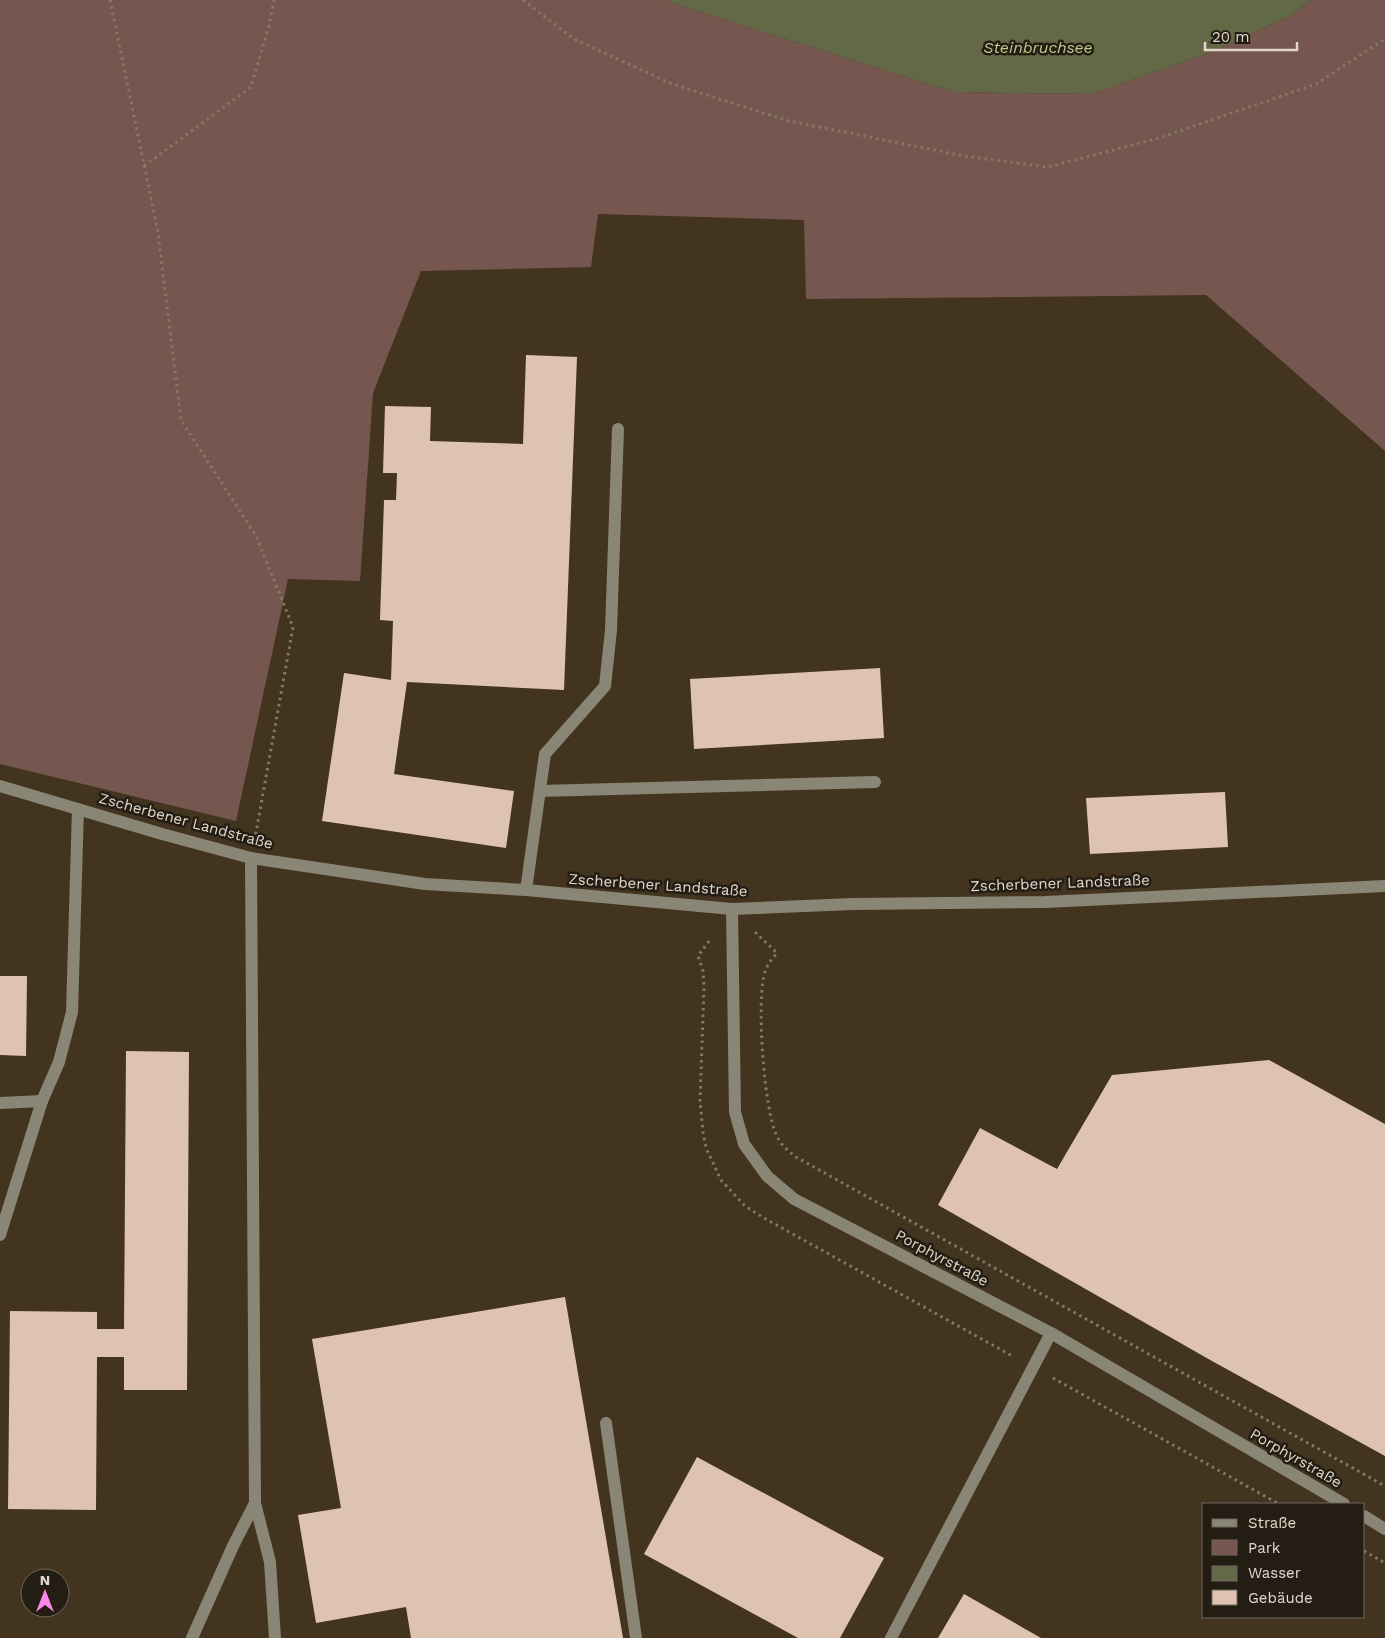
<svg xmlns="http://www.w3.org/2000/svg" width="1385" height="1638" font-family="'Work Sans',sans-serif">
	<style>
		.green { fill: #75574f }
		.water { fill: #636846 }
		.building { fill: #dfc3b2 }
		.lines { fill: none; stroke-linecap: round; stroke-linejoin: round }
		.path { stroke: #857867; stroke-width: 3; stroke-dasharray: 2.5 4; stroke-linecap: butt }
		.minor { stroke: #8a8676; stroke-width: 12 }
		.labels { text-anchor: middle; stroke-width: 5; stroke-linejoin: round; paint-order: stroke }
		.street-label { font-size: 15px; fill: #e1d7cb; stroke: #241d14 }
		.water-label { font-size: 16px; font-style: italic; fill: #c1cb8e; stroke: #241d14 }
	</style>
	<rect width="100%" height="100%" fill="#43341f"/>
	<!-- green -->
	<path class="green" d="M 0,0 L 667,0 L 672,3 L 954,92 L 1092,94 L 1214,51 L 1292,15 L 1311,0 L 1385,0 L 1385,451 L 1206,295 L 806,299 L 804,220 L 598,214 L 591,267 L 421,271 L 373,393 L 360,581 L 288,579 L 236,821 L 0,764 Z"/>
	<!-- water -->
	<path class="water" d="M 667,0 L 1311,0 L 1292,15 L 1214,51 L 1092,94 L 954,92 L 672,3 Z"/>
	<!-- building -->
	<g class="building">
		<path d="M 526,355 L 577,357 L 564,690 L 407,682 L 394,774 L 514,791 L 506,848 L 322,821 L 344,673 L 391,680 L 393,621 L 380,620 L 384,500 L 396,500 L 397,473 L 383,473 L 385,406 L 431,407 L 430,441 L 523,444 Z"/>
		<path d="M 880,668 L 884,738 L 694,749 L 690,679 Z"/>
		<path d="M 1225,792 L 1228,847 L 1090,854 L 1086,798 Z"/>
		<path d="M 0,976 L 27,976 L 26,1056 L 0,1055 Z"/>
		<path d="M 126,1051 L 189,1052 L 187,1390 L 124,1390 L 124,1357 L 97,1357 L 96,1510 L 8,1509 L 10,1311 L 97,1312 L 97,1329 L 124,1329 Z"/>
		<path d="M 1269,1060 L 1385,1124 L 1385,1456 L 1212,1361 L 938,1205 L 980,1128 L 1057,1169 L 1112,1075 Z"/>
		<path d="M 565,1297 L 623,1638 L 411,1638 L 406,1607 L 316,1623 L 298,1515 L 341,1508 L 312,1339 Z"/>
		<path d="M 697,1457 L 884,1558 L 840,1638 L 798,1638 L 644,1554 Z"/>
		<path d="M 964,1594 L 1041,1638 L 938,1638 Z"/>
	</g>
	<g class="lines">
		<!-- path -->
		<g class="path">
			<path d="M 110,0 L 158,232 L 181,420 L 256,536 L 293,627 L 255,838"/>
			<path d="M 523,0 L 574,39 L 672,84 L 789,121 L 964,156 L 1048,167 L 1159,138 L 1316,84 L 1385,39"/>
			<path d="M 144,166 L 251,87 L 269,26 L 274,0"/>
			<path d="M 755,932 L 777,953 C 772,959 767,965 765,972 C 756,999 764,1108 776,1134 C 780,1144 787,1150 796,1157 L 1385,1486"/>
			<path d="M 709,941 L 698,956 L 703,971 L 704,988 L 700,1101 L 703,1132 L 706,1148 L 721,1180 L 745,1206 L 764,1218 L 1014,1357"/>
			<path d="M 1053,1378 L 1279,1504"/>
			<path d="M 1364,1551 L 1385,1563"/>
		</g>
		<!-- minor -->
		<g class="minor">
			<path d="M 0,786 L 162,834 L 251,858 L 425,884 L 526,890 L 732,909 L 853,904 L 1045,902 L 1385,886"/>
			<path d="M 540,791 L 875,782"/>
			<path d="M 251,858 L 255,1503 L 270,1562 L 275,1638"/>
			<path d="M 526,890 L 545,754 L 605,686 L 611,630 L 618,429"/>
			<path d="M 732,909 L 735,1112 L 744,1144 L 767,1176 L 794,1199 L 1051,1333 L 1344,1504"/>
			<path d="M 0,1103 L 42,1101 L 59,1062 L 72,1012 L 78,809"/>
			<path d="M 0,1235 L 42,1101"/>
			<path d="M 606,1423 L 636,1638"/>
			<path d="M 1364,1516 L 1385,1529"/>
			<path d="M 192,1638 L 233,1546 L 255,1503"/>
			<path d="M 891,1638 L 1051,1333"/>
		</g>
	</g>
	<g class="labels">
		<!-- street labels -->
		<g class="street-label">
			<text transform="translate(186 821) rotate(15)" y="5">Zscherbener Landstraße</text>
			<text transform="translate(1060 883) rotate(-2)" y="5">Zscherbener Landstraße</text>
			<text transform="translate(658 885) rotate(4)" y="5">Zscherbener Landstraße</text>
			<text transform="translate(942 1258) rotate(28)" y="5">Porphyrstraße</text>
			<text transform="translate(1296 1458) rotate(30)" y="5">Porphyrstraße</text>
		</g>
		<!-- water labels -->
		<g class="water-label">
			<text x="1038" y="53">Steinbruchsee</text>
		</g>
	</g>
	<!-- legend -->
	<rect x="1202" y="1503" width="162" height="115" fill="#241d14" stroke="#70675d"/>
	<rect x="1212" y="1519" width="25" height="8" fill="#8a8676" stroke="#70675d"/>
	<text x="1248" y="1528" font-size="15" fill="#e1d7cb">Straße</text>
	<rect x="1212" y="1540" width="25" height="15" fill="#75574f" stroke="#70675d"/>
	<text x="1248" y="1553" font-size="15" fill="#e1d7cb">Park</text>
	<rect x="1212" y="1566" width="25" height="15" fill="#636846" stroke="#70675d"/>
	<text x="1248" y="1578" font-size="15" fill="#e1d7cb">Wasser</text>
	<rect x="1212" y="1590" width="25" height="15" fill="#dfc3b2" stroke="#70675d"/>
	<text x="1248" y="1603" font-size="15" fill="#e1d7cb">Gebäude</text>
	<!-- north arrow -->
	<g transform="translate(45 1593)"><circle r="24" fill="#241d14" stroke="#70675d"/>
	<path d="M0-4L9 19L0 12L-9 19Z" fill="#fa87e8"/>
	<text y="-8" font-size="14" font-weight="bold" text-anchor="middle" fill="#e1d7cb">N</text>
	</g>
	<!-- scale -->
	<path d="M1205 42v8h92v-8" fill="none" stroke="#e1d7cb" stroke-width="2.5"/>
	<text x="1212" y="42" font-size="15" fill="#e1d7cb" stroke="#241d14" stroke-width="4" paint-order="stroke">20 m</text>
</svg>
